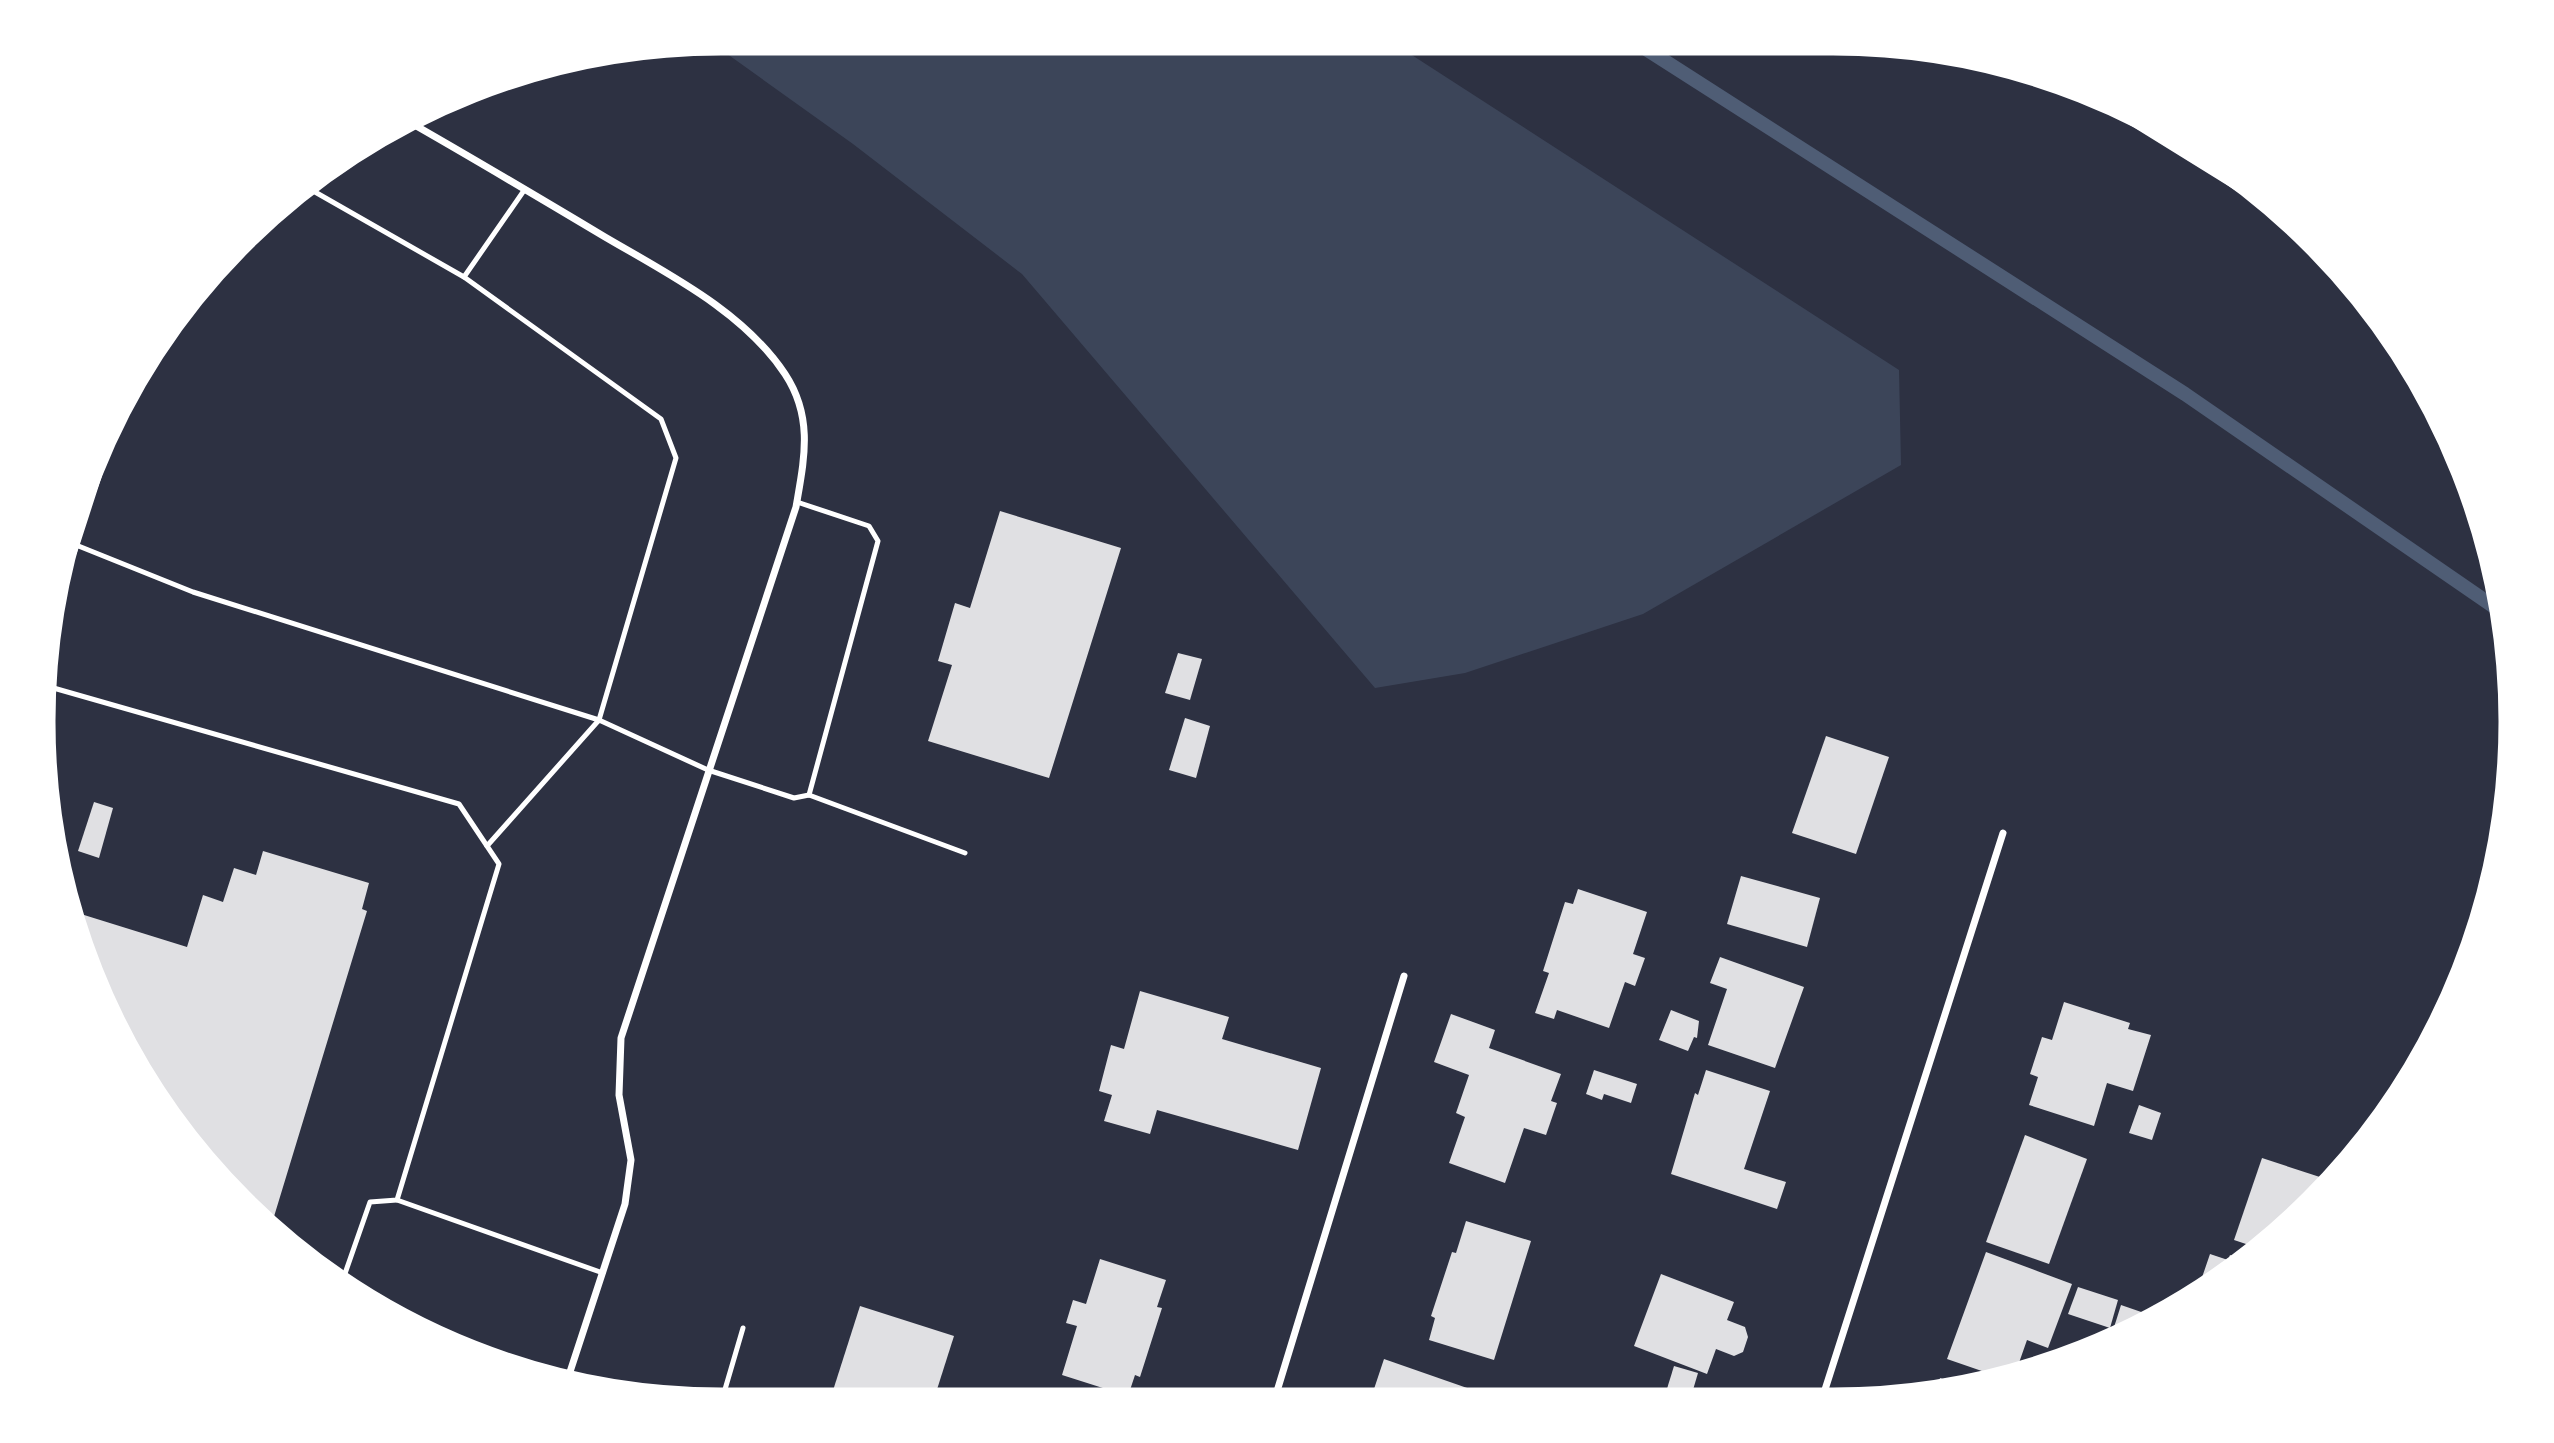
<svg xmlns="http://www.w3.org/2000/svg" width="2554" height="1443" font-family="'Alegreya Sans',sans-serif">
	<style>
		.green { fill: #3c4559 }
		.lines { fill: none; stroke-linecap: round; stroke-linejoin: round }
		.stream { stroke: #4f5d75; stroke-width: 14 }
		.building { fill: #e0e0e3 }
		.service { stroke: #fff; stroke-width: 5 }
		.minor { stroke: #fff; stroke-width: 7 }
		.motorway { stroke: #fff; stroke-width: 21 }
		.rim { fill: none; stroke: #fff; stroke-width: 9 }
	</style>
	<rect width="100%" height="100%" fill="#2d3142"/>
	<!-- green -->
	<path class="green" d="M 722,39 L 1387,39 L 1899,370 L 1901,465 L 1643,614 L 1465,673 L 1375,688 L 1022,274 L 853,144 L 709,41 Z"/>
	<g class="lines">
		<!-- stream -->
		<path class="stream" d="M 1632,40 L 2185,394 L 2503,613"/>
	</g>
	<!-- building -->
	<g class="building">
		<path d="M 1000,511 L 1121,548 L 1049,778 L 928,741 L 952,665 L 938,661 L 955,603 L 970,608 Z"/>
		<path d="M 1178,653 L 1202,659 L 1190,700 L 1165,693 Z"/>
		<path d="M 1185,718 L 1210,726 L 1196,778 L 1169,770 Z"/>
		<path d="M 1826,736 L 1889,757 L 1856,854 L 1792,833 Z"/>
		<path d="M 94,802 L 113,808 L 99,858 L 78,851 Z"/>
		<path d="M 263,851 L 369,883 L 362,909 L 367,911 L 269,1233 L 208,1172 L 130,1063 L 90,982 L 68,910 L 187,947 L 203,895 L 223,902 L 234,868 L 256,875 Z"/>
		<path d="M 1741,876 L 1820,898 L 1807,947 L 1727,924 Z"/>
		<path d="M 1578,889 L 1647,912 L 1633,954 L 1645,958 L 1635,986 L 1625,982 L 1609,1028 L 1557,1010 L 1554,1019 L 1535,1013 L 1549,973 L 1543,971 L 1565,902 L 1573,904 Z"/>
		<path d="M 1720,957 L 1804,987 L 1775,1068 L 1708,1045 L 1727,989 L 1710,983 Z"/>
		<path d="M 1140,991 L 1229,1017 L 1222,1039 L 1321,1068 L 1298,1150 L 1157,1110 L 1150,1134 L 1104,1121 L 1112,1095 L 1099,1091 L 1111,1045 L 1124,1049 Z"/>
		<path d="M 2064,1002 L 2130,1023 L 2128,1029 L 2151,1035 L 2133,1091 L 2107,1083 L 2094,1126 L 2029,1105 L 2038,1077 L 2030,1074 L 2042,1037 L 2052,1040 Z"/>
		<path d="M 1671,1010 L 1699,1021 L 1697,1038 L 1694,1037 L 1688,1051 L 1659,1040 Z"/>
		<path d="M 1451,1014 L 1495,1030 L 1489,1048 L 1561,1074 L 1551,1101 L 1557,1103 L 1546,1135 L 1524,1128 L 1505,1183 L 1449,1163 L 1465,1117 L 1456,1113 L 1469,1075 L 1434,1062 Z"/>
		<path d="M 1594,1070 L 1637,1084 L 1631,1103 L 1604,1094 L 1602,1100 L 1586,1094 Z"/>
		<path d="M 1706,1070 L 1770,1091 L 1744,1169 L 1786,1182 L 1777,1209 L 1671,1174 L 1695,1093 L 1698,1095 Z"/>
		<path d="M 2139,1105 L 2161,1113 L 2152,1140 L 2129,1133 Z"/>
		<path d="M 2025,1135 L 2087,1159 L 2049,1264 L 1986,1242 Z"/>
		<path d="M 2262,1158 L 2326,1179 L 2316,1204 L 2261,1249 L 2234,1240 Z"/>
		<path d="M 1466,1221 L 1531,1241 L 1494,1360 L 1429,1340 L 1435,1318 L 1431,1316 L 1452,1252 L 1456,1253 Z"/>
		<path d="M 1986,1252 L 2072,1284 L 2048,1348 L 2027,1340 L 2014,1377 L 2005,1379 L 1947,1359 Z"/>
		<path d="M 2210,1254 L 2228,1260 L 2230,1255 L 2247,1261 L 2212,1290 L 2195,1298 Z"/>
		<path d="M 1100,1259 L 1166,1280 L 1157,1307 L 1162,1308 L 1140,1377 L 1135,1375 L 1128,1396 L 1062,1375 L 1077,1326 L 1066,1323 L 1073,1300 L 1086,1304 Z"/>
		<path d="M 1661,1274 L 1734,1302 L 1727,1320 L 1745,1327 L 1748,1337 L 1743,1352 L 1734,1356 L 1716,1349 L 1707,1374 L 1634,1346 Z"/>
		<path d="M 2078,1287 L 2118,1300 L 2110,1328 L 2068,1314 Z"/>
		<path d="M 2121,1305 L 2150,1315 L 2148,1321 L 2110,1340 Z"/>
		<path d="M 860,1306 L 954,1336 L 933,1402 L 829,1403 Z"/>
		<path d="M 1384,1359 L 1470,1389 L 1466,1400 L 1370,1401 Z"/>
		<path d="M 1674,1366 L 1698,1373 L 1690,1400 L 1666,1392 Z"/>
		<path d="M 1940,1378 L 1968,1388 L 1935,1396 Z"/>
		<path d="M 1067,1391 L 1096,1401 L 1096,1402 L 1064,1402 Z"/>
	</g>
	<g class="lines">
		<!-- service -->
		<g class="service">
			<path d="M 301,184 L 464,277"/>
			<path d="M 797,502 L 869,526 L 878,541 L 809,795"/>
			<path d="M 62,543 L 76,545 L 193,592 L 599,720 L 676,458 L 661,419 L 464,277 L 525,189"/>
			<path d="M 43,685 L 459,804 L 499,864 L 397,1200 L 370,1202 L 341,1285"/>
			<path d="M 487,846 L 599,720 L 708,770 L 794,798 L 809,795 L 965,853"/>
			<path d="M 397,1200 L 603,1273"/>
			<path d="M 721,1403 L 743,1328"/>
		</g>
		<!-- minor -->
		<g class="minor">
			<path d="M 404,119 C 471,157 538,197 605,237 C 668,274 743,311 785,374 C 814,418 804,460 796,507 L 621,1038 L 619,1095 L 631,1160 L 625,1204 L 567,1381"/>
			<path d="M 47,621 L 76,545 L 126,390"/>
			<path d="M 1822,1399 L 2003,833"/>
			<path d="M 1274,1401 L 1404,976"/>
		</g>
		<!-- motorway -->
		<path class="motorway" d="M 2116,104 L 2271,200"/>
	</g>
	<!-- crop -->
	<path d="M0 0H2554V1443H0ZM721 51H1833A670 670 0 0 1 2503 721V722A670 670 0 0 1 1833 1392H721A670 670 0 0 1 51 722V721A670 670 0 0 1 721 51Z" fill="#fff" fill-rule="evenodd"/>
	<path class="rim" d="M721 51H1833A670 670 0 0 1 2503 721V722A670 670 0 0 1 1833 1392H721A670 670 0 0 1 51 722V721A670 670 0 0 1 721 51Z"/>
</svg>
